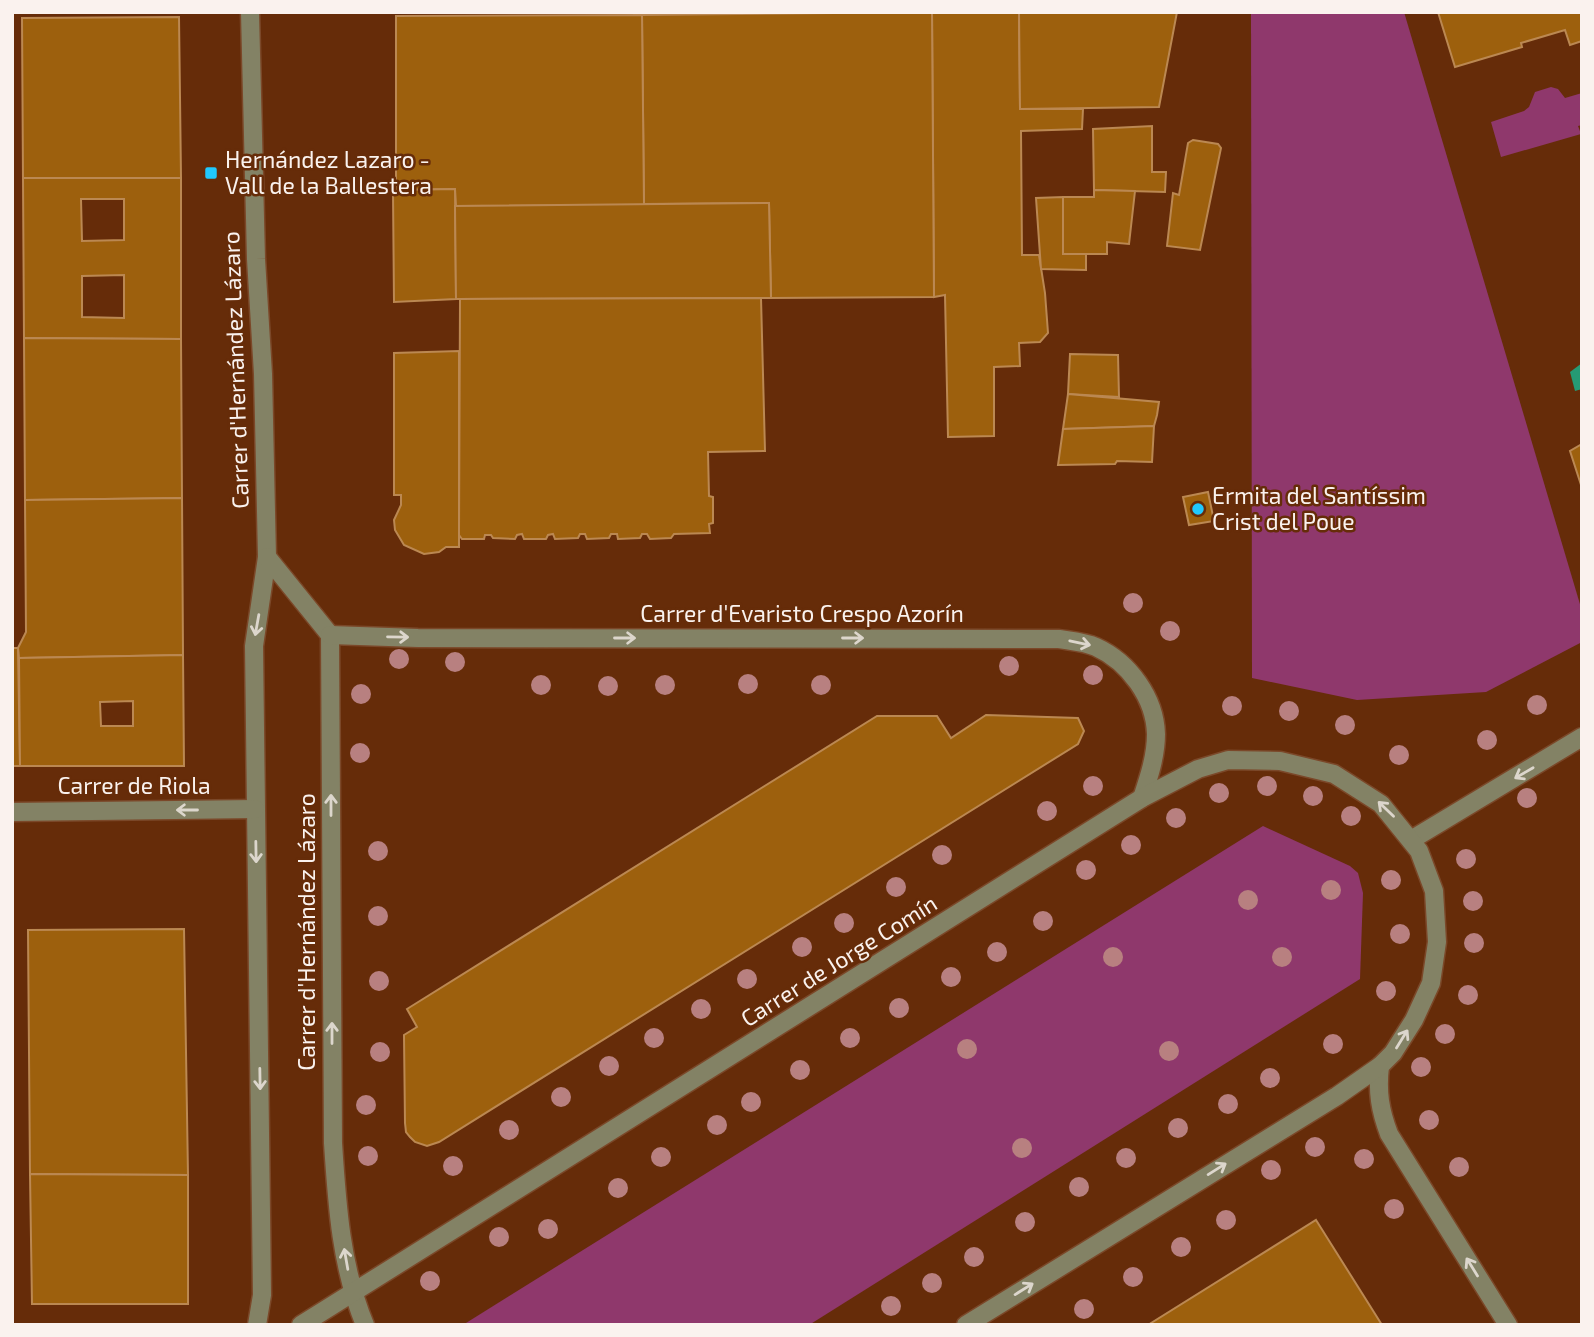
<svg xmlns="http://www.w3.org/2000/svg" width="1594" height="1337" font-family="'Exo 2',sans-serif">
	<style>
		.green { fill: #8f386c }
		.water { fill: #259a74 }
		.building { fill: #9d600d; stroke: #bb8852; stroke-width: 2; fill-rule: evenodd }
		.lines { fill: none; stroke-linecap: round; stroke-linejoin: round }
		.minor-casing { stroke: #7b4829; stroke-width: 21 }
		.minor { stroke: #838265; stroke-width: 18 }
		.tree { fill: #b88080 }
		.oneway { stroke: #dcd6cc }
		.poi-dot { fill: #21c9fd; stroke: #662c09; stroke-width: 2.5 }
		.labels { text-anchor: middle; stroke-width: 5; stroke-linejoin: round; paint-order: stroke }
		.poi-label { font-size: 23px; fill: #faf2ee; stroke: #662c09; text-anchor: start }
		.street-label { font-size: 23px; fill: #faf2ee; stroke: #662c09 }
	</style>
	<rect width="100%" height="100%" fill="#662c09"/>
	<!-- green -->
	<g class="green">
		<path d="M 1251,12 L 1404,12 L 1582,611 L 1582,642 L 1486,692 L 1357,700 L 1252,678 Z"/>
		<path d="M 1551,87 L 1558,89 L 1565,98 L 1582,93 L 1582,125 L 1578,126 L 1581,134 L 1501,157 L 1491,122 L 1524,111 L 1529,107 L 1535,92 Z"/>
		<path d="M 1263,826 L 1350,866 L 1358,873 L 1363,893 L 1360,979 L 809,1325 L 467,1325 L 466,1323 Z"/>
	</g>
	<!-- water -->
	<path class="water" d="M 1582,363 L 1582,389 L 1575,391 L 1570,372 Z"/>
	<!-- building -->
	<g class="building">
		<path d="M 932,12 L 1019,12 L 1020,109 L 1083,109 L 1082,129 L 1021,131 L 1022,255 L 1039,255 L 1045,293 L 1048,333 L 1040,342 L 1019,343 L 1020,366 L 994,367 L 994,436 L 948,437 L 945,295 L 934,297 Z"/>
		<path d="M 932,12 L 934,297 L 771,298 L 769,203 L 644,204 L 642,15 Z"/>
		<path d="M 1019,12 L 1177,12 L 1159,107 L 1020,109 Z"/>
		<path d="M 1438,12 L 1582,12 L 1582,41 L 1570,45 L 1565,30 L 1521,43 L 1522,47 L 1455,67 Z"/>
		<path d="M 642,15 L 644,205 L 456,206 L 455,189 L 396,190 L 396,16 Z"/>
		<path d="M 179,17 L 181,178 L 23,178 L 22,18 Z"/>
		<path d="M 1152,126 L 1152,172 L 1166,172 L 1165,192 L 1094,190 L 1093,129 Z"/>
		<path d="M 1193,140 L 1218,144 L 1221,148 L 1200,250 L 1167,246 L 1173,193 L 1179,195 L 1188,143 Z"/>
		<path d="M 23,178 L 181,178 L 181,339 L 24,338 ZM 81,199 L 124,199 L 124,240 L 82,241 ZM 124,275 L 124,318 L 82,317 L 82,276 Z"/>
		<path d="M 455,189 L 456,299 L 394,302 L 393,192 L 396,190 Z"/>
		<path d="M 1094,190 L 1135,191 L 1129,244 L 1107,242 L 1107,254 L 1063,254 L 1063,197 L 1094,197 Z"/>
		<path d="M 1063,197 L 1063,254 L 1086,254 L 1086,270 L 1041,269 L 1036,198 Z"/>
		<path d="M 769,203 L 771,298 L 456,299 L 455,206 Z"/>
		<path d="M 761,298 L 765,451 L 708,452 L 709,496 L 713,497 L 713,523 L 709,524 L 710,533 L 674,534 L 671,538 L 650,539 L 647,534 L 642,534 L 640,538 L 618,539 L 617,534 L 611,534 L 609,538 L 587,539 L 585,534 L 580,534 L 578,538 L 555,539 L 553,534 L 548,535 L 546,539 L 524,539 L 522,534 L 517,535 L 515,539 L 493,538 L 491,535 L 485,535 L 484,539 L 462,539 L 459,535 L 460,299 Z"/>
		<path d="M 24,338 L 181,339 L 182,498 L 25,500 Z"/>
		<path d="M 459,351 L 459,547 L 446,547 L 439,552 L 424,554 L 404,545 L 395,530 L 394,520 L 401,505 L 401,495 L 394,495 L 394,353 Z"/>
		<path d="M 1070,354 L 1118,355 L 1119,397 L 1068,394 Z"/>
		<path d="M 1068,394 L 1159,402 L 1157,415 L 1154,426 L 1063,429 Z"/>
		<path d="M 1154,426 L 1152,462 L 1117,461 L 1115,464 L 1058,465 L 1063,429 Z"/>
		<path d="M 1582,444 L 1582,488 L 1570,451 Z"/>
		<path d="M 1208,492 L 1214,521 L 1189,525 L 1183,497 Z"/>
		<path d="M 182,498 L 183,655 L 19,658 L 18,648 L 26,632 L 25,500 Z"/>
		<path d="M 12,648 L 18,648 L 20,766 L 12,766 Z"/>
		<path d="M 183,655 L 184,766 L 20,766 L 19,658 ZM 133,701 L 133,726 L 101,726 L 100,702 Z"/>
		<path d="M 986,715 L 1078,718 L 1084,731 L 1078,744 L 439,1142 L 427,1146 L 415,1142 L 410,1137 L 406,1132 L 405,1123 L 404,1035 L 417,1027 L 407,1009 L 877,716 L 937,716 L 951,738 Z"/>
		<path d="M 184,929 L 188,1175 L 30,1174 L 28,930 Z"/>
		<path d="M 30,1174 L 188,1175 L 188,1304 L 32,1304 Z"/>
		<path d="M 1316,1220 L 1382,1325 L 1148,1325 Z"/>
	</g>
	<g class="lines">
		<!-- minor casing -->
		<g class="minor-casing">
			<g id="minor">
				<path d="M 250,12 L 256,259 L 263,374 L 267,557 L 254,646 L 262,1295 L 257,1325"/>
				<path d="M 267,557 L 330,635 L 333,1143 C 337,1205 341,1267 365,1325"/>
				<path d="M 330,635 L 418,638 L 1059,639 C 1071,641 1085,642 1096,647 C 1129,662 1155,698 1156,734 C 1156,756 1149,777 1142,798"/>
				<path d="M 12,812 L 255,809"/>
				<path d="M 1411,840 L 1582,737"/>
				<path d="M 1380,1066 C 1377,1092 1380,1110 1389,1134 L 1508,1325"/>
				<path d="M 301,1325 L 1142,798 L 1198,769 L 1228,760 L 1280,761 L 1334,774 L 1381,804 L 1419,851 L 1434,891 L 1437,942 L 1431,983 L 1414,1020 L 1393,1053 L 1380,1066 L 1337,1096 L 966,1325"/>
			</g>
		</g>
		<!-- minor -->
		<use href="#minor" class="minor"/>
	</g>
	<!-- trees -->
	<g class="tree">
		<circle cx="1133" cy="603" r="10"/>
		<circle cx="1170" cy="631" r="10"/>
		<circle cx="399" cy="659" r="10"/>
		<circle cx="455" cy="662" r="10"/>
		<circle cx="1009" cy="666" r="10"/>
		<circle cx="1093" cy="675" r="10"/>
		<circle cx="748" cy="684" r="10"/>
		<circle cx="541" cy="685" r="10"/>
		<circle cx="665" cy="685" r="10"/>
		<circle cx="821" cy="685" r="10"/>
		<circle cx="608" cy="686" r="10"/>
		<circle cx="361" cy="694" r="10"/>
		<circle cx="1537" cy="705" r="10"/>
		<circle cx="1232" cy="706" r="10"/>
		<circle cx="1289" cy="711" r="10"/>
		<circle cx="1345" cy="725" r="10"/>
		<circle cx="1487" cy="740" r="10"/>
		<circle cx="360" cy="753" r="10"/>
		<circle cx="1399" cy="755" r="10"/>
		<circle cx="1093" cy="786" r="10"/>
		<circle cx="1267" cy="786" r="10"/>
		<circle cx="1219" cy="793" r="10"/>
		<circle cx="1313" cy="796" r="10"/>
		<circle cx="1527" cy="798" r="10"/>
		<circle cx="1047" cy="811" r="10"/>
		<circle cx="1351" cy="816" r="10"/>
		<circle cx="1176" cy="818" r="10"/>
		<circle cx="1131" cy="845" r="10"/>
		<circle cx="378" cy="851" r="10"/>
		<circle cx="942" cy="855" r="10"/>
		<circle cx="1466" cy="859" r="10"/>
		<circle cx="1086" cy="870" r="10"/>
		<circle cx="1391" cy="880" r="10"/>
		<circle cx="896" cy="887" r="10"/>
		<circle cx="1331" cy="890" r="10"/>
		<circle cx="1248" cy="900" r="10"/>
		<circle cx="1473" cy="901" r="10"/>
		<circle cx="378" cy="916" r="10"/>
		<circle cx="1043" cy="921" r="10"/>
		<circle cx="844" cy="923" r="10"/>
		<circle cx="1400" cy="934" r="10"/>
		<circle cx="1474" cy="943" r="10"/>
		<circle cx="802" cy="947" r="10"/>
		<circle cx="997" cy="952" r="10"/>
		<circle cx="1113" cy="957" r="10"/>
		<circle cx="1282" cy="957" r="10"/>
		<circle cx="951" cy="977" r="10"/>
		<circle cx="747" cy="979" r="10"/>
		<circle cx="379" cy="981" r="10"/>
		<circle cx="1386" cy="991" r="10"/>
		<circle cx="1468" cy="995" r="10"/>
		<circle cx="899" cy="1008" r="10"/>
		<circle cx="701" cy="1009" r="10"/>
		<circle cx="1445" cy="1034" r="10"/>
		<circle cx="654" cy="1038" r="10"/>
		<circle cx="850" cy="1038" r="10"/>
		<circle cx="1333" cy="1044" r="10"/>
		<circle cx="967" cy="1049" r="10"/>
		<circle cx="1169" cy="1051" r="10"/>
		<circle cx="380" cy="1052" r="10"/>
		<circle cx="609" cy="1066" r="10"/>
		<circle cx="1421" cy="1067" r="10"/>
		<circle cx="800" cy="1070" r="10"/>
		<circle cx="1270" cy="1078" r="10"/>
		<circle cx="561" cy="1097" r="10"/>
		<circle cx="751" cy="1102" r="10"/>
		<circle cx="1228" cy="1104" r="10"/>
		<circle cx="366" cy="1105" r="10"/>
		<circle cx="1429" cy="1120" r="10"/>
		<circle cx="717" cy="1125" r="10"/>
		<circle cx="1178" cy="1128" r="10"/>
		<circle cx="509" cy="1130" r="10"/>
		<circle cx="1315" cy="1147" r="10"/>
		<circle cx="1022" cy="1148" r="10"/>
		<circle cx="368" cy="1156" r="10"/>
		<circle cx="661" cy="1157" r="10"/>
		<circle cx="1126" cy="1158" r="10"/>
		<circle cx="1364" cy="1159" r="10"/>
		<circle cx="453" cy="1166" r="10"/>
		<circle cx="1459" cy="1167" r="10"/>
		<circle cx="1271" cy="1170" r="10"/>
		<circle cx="1079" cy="1187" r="10"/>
		<circle cx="618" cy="1188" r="10"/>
		<circle cx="1394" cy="1209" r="10"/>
		<circle cx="1226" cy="1220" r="10"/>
		<circle cx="1025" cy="1222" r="10"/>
		<circle cx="548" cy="1229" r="10"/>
		<circle cx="499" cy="1237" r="10"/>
		<circle cx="1181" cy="1247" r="10"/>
		<circle cx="974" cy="1257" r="10"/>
		<circle cx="1133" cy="1277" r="10"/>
		<circle cx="430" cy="1281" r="10"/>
		<circle cx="932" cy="1283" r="10"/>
		<circle cx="891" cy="1306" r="10"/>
		<circle cx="1084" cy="1309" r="10"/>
	</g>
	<!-- one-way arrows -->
	<defs><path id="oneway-shaft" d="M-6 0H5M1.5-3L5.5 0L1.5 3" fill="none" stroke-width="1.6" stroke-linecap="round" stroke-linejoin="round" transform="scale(1.75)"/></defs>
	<g class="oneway">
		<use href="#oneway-shaft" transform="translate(257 625) rotate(100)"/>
		<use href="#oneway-shaft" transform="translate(398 637) rotate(1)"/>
		<use href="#oneway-shaft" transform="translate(625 638)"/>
		<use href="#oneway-shaft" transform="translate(853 638)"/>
		<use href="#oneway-shaft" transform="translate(1080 643) rotate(12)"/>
		<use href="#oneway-shaft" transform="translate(1524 773) rotate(150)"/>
		<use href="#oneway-shaft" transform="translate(331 805) rotate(-90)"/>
		<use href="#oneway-shaft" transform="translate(1386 809) rotate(-136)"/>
		<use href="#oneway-shaft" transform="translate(187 810) rotate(180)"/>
		<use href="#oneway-shaft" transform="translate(256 852) rotate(89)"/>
		<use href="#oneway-shaft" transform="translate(332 1033) rotate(-90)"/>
		<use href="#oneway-shaft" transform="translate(1402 1039) rotate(-58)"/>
		<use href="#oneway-shaft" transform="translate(260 1079) rotate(89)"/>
		<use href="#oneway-shaft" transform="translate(1217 1169) rotate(-32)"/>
		<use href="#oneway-shaft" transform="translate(346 1259) rotate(-100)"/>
		<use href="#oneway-shaft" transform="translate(1472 1267) rotate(-122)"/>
		<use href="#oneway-shaft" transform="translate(1024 1289) rotate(-32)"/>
	</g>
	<!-- markers -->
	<g class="poi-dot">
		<rect x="204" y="166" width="14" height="14" rx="3.5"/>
		<circle cx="1198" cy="509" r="7"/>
	</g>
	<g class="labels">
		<!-- poi labels -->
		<g class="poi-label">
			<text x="225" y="168">Hernández Lazaro -<tspan x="225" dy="26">Vall de la Ballestera</tspan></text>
			<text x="1212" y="504">Ermita del Santíssim<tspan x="1212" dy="26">Crist del Poue</tspan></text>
		</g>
		<!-- street labels -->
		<g class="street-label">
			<text transform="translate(236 370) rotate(-92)" y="8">Carrer d'Hernández Lázaro</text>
			<text x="802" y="622">Carrer d'Evaristo Crespo Azorín</text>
			<text x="134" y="794">Carrer de Riola</text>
			<text transform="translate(307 932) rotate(-90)" y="8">Carrer d'Hernández Lázaro</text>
			<text transform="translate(839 961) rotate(-32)" y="8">Carrer de Jorge Comín</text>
		</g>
	</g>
	<!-- border -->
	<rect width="1594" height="1337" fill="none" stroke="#faf2ee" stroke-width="28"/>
</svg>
